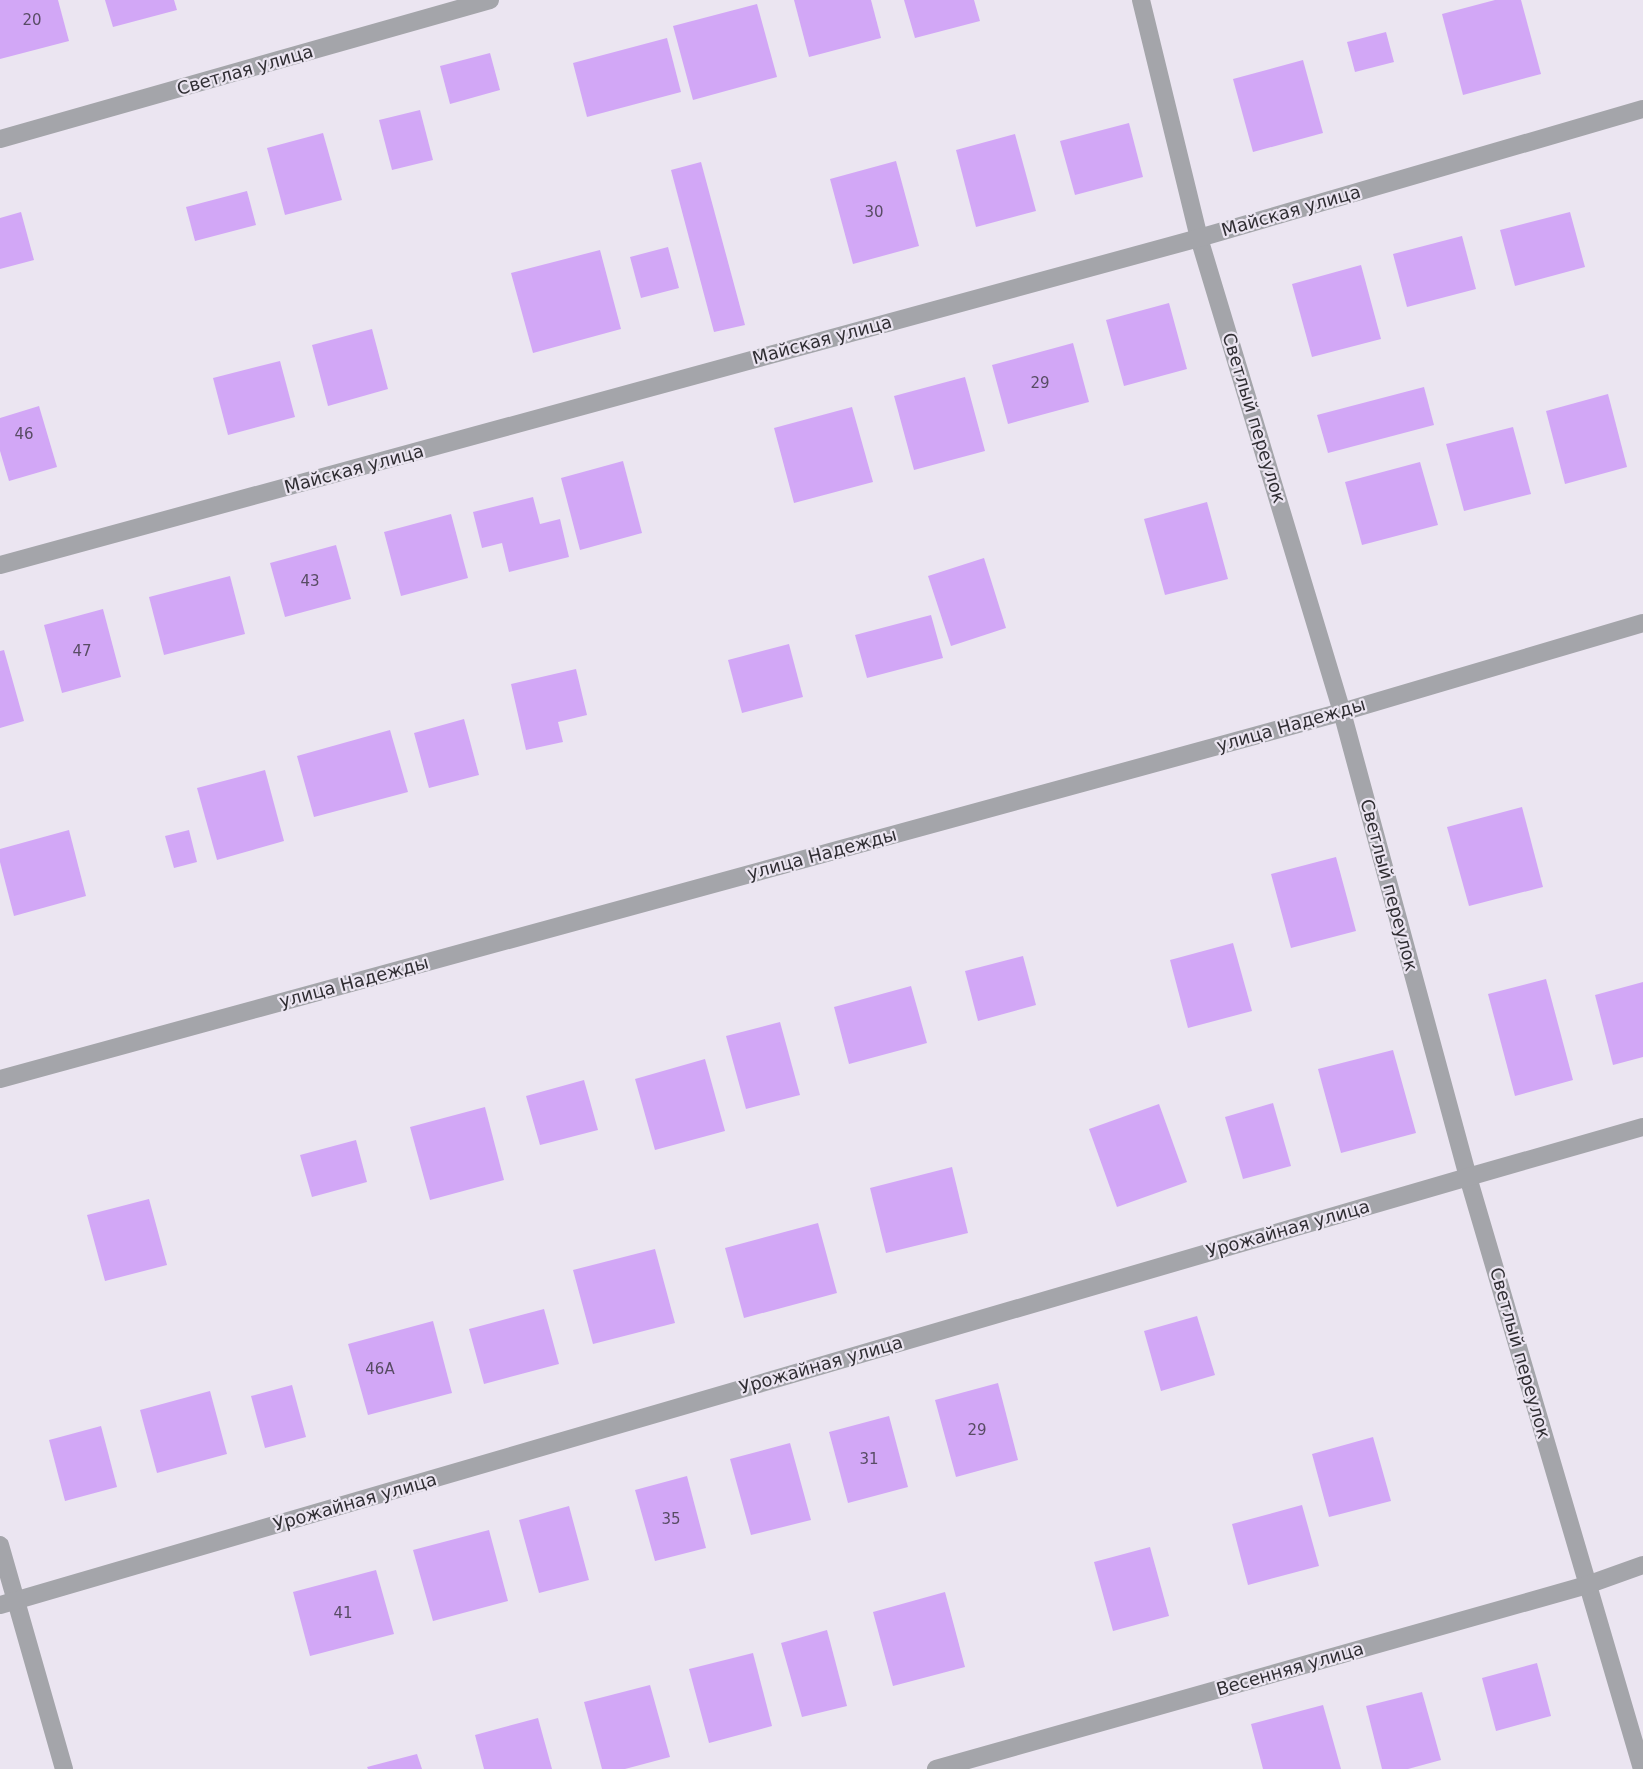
<svg xmlns="http://www.w3.org/2000/svg" width="1643" height="1769" font-family="'DejaVu Sans',sans-serif">
	<style>
		.building { fill: #d2a7f6 }
		.lines { fill: none; stroke-linecap: round; stroke-linejoin: round }
		.street { stroke: #a4a5aa; stroke-width: 18 }
		.labels { text-anchor: middle; stroke-width: 4.5; stroke-linejoin: round; paint-order: stroke }
		.number-label { font-size: 15px; fill: #584c64 }
		.street-label { font-size: 18px; fill: #302e33; stroke: #ebe5f1 }
	</style>
	<rect width="100%" height="100%" fill="#ebe5f1"/>
	<!-- building -->
	<g class="building">
		<path d="M 0,0 L 58,0 L 69,41 L 0,59 Z"/>
		<path d="M 105,0 L 174,0 L 177,10 L 113,27 Z"/>
		<path d="M 794,0 L 871,0 L 881,38 L 809,57 Z"/>
		<path d="M 904,0 L 974,0 L 980,21 L 915,38 Z"/>
		<path d="M 1495,0 L 1521,0 L 1541,74 L 1463,95 L 1442,14 Z"/>
		<path d="M 757,4 L 777,77 L 693,100 L 673,26 Z"/>
		<path d="M 1386,32 L 1394,62 L 1355,72 L 1347,42 Z"/>
		<path d="M 667,38 L 681,92 L 587,117 L 573,63 Z"/>
		<path d="M 490,53 L 500,90 L 450,104 L 440,66 Z"/>
		<path d="M 1303,60 L 1323,133 L 1253,152 L 1233,79 Z"/>
		<path d="M 420,110 L 433,160 L 392,170 L 379,120 Z"/>
		<path d="M 1129,123 L 1143,177 L 1075,195 L 1060,141 Z"/>
		<path d="M 323,133 L 342,200 L 285,215 L 267,148 Z"/>
		<path d="M 1015,134 L 1036,211 L 976,227 L 956,150 Z"/>
		<path d="M 896,161 L 919,246 L 853,264 L 830,179 Z"/>
		<path d="M 701,162 L 745,325 L 714,332 L 671,170 Z"/>
		<path d="M 247,191 L 256,225 L 195,241 L 186,207 Z"/>
		<path d="M 21,212 L 34,260 L 0,269 L 0,218 Z"/>
		<path d="M 1570,212 L 1585,267 L 1515,286 L 1500,230 Z"/>
		<path d="M 1462,236 L 1476,289 L 1407,307 L 1393,254 Z"/>
		<path d="M 668,247 L 679,288 L 641,298 L 630,257 Z"/>
		<path d="M 600,250 L 621,329 L 533,353 L 511,273 Z"/>
		<path d="M 1361,265 L 1381,339 L 1312,357 L 1292,284 Z"/>
		<path d="M 1169,303 L 1187,369 L 1124,386 L 1106,320 Z"/>
		<path d="M 372,329 L 388,389 L 328,406 L 312,345 Z"/>
		<path d="M 1073,343 L 1089,402 L 1008,424 L 992,365 Z"/>
		<path d="M 280,361 L 295,417 L 228,435 L 213,378 Z"/>
		<path d="M 965,377 L 985,451 L 914,470 L 894,396 Z"/>
		<path d="M 1424,387 L 1434,425 L 1328,453 L 1317,415 Z"/>
		<path d="M 1608,394 L 1627,467 L 1565,484 L 1546,411 Z"/>
		<path d="M 39,406 L 57,467 L 9,481 L 0,451 L 0,418 Z"/>
		<path d="M 852,407 L 873,482 L 794,503 L 774,428 Z"/>
		<path d="M 1513,427 L 1531,494 L 1464,511 L 1446,444 Z"/>
		<path d="M 623,461 L 642,533 L 580,550 L 561,478 Z"/>
		<path d="M 1420,462 L 1438,525 L 1362,545 L 1345,482 Z"/>
		<path d="M 533,497 L 540,524 L 560,519 L 569,557 L 509,572 L 502,543 L 482,548 L 473,512 Z"/>
		<path d="M 1207,502 L 1228,579 L 1165,595 L 1144,519 Z"/>
		<path d="M 451,514 L 468,578 L 401,596 L 384,532 Z"/>
		<path d="M 336,545 L 351,599 L 285,617 L 270,563 Z"/>
		<path d="M 984,558 L 1006,628 L 951,646 L 928,576 Z"/>
		<path d="M 230,576 L 245,634 L 164,655 L 149,597 Z"/>
		<path d="M 103,609 L 121,677 L 62,693 L 44,625 Z"/>
		<path d="M 931,615 L 943,658 L 867,678 L 855,635 Z"/>
		<path d="M 789,644 L 803,697 L 742,713 L 728,660 Z"/>
		<path d="M 4,650 L 24,721 L 0,728 L 0,651 Z"/>
		<path d="M 576,669 L 587,715 L 558,722 L 563,742 L 526,750 L 511,684 Z"/>
		<path d="M 464,719 L 479,775 L 429,788 L 414,733 Z"/>
		<path d="M 390,730 L 408,792 L 314,817 L 297,756 Z"/>
		<path d="M 265,770 L 284,841 L 217,860 L 197,788 Z"/>
		<path d="M 1522,807 L 1543,887 L 1469,906 L 1447,827 Z"/>
		<path d="M 69,830 L 86,896 L 14,916 L 0,862 L 0,849 Z"/>
		<path d="M 189,830 L 197,862 L 174,868 L 165,836 Z"/>
		<path d="M 1336,857 L 1356,931 L 1291,948 L 1271,874 Z"/>
		<path d="M 1233,943 L 1252,1011 L 1188,1028 L 1170,960 Z"/>
		<path d="M 1023,956 L 1036,1005 L 978,1021 L 965,971 Z"/>
		<path d="M 1546,979 L 1573,1080 L 1515,1096 L 1488,994 Z"/>
		<path d="M 1643,982 L 1643,1057 L 1613,1065 L 1595,995 Z"/>
		<path d="M 911,986 L 927,1043 L 849,1064 L 834,1007 Z"/>
		<path d="M 780,1022 L 800,1095 L 746,1109 L 726,1036 Z"/>
		<path d="M 1393,1050 L 1416,1133 L 1341,1153 L 1318,1069 Z"/>
		<path d="M 705,1059 L 725,1131 L 655,1150 L 635,1079 Z"/>
		<path d="M 584,1080 L 598,1130 L 540,1145 L 526,1096 Z"/>
		<path d="M 1273,1103 L 1291,1166 L 1243,1179 L 1225,1117 Z"/>
		<path d="M 1159,1104 L 1187,1182 L 1117,1207 L 1089,1129 Z"/>
		<path d="M 485,1107 L 504,1180 L 430,1200 L 410,1127 Z"/>
		<path d="M 356,1140 L 367,1182 L 312,1197 L 300,1155 Z"/>
		<path d="M 952,1167 L 968,1233 L 886,1253 L 870,1188 Z"/>
		<path d="M 149,1199 L 167,1265 L 105,1281 L 87,1215 Z"/>
		<path d="M 818,1223 L 837,1293 L 744,1318 L 725,1248 Z"/>
		<path d="M 655,1249 L 675,1323 L 593,1344 L 573,1270 Z"/>
		<path d="M 544,1309 L 559,1364 L 484,1384 L 469,1329 Z"/>
		<path d="M 1197,1316 L 1215,1375 L 1161,1391 L 1144,1331 Z"/>
		<path d="M 433,1321 L 452,1393 L 368,1415 L 348,1344 Z"/>
		<path d="M 998,1383 L 1018,1460 L 956,1477 L 935,1400 Z"/>
		<path d="M 292,1385 L 306,1437 L 265,1448 L 251,1396 Z"/>
		<path d="M 210,1391 L 227,1454 L 157,1473 L 140,1410 Z"/>
		<path d="M 889,1416 L 908,1487 L 848,1503 L 829,1432 Z"/>
		<path d="M 101,1426 L 117,1487 L 65,1501 L 49,1440 Z"/>
		<path d="M 1373,1437 L 1391,1501 L 1329,1517 L 1312,1454 Z"/>
		<path d="M 790,1443 L 811,1520 L 751,1535 L 730,1459 Z"/>
		<path d="M 687,1476 L 706,1548 L 655,1561 L 635,1490 Z"/>
		<path d="M 1302,1505 L 1319,1566 L 1248,1585 L 1232,1524 Z"/>
		<path d="M 569,1506 L 589,1580 L 539,1593 L 519,1520 Z"/>
		<path d="M 489,1530 L 508,1601 L 433,1621 L 413,1550 Z"/>
		<path d="M 1150,1547 L 1169,1616 L 1113,1631 L 1094,1562 Z"/>
		<path d="M 376,1570 L 394,1634 L 310,1656 L 293,1592 Z"/>
		<path d="M 945,1592 L 965,1667 L 893,1686 L 873,1612 Z"/>
		<path d="M 827,1630 L 847,1706 L 802,1717 L 781,1643 Z"/>
		<path d="M 753,1653 L 772,1726 L 709,1743 L 689,1669 Z"/>
		<path d="M 1537,1663 L 1551,1716 L 1496,1731 L 1482,1678 Z"/>
		<path d="M 650,1685 L 670,1757 L 625,1769 L 602,1769 L 584,1702 Z"/>
		<path d="M 1422,1692 L 1441,1760 L 1408,1769 L 1382,1769 L 1366,1706 Z"/>
		<path d="M 1323,1705 L 1341,1769 L 1263,1769 L 1251,1724 Z"/>
		<path d="M 538,1718 L 552,1769 L 484,1769 L 475,1735 Z"/>
		<path d="M 417,1754 L 422,1769 L 368,1769 L 367,1767 Z"/>
	</g>
	<g class="lines">
		<!-- street -->
		<g class="street">
			<path d="M 1141,0 L 1199,238 L 1342,712 L 1468,1177 L 1642,1769"/>
			<path d="M 0,139 L 490,0"/>
			<path d="M 0,565 L 1199,238 L 1643,109"/>
			<path d="M 0,1079 L 1342,712 L 1643,623"/>
			<path d="M 0,1545 L 64,1769"/>
			<path d="M 0,1605 L 1468,1177 L 1643,1127"/>
			<path d="M 936,1769 L 1587,1585 L 1643,1565"/>
		</g>
	</g>
	<g class="labels">
		<!-- number labels -->
		<g class="number-label">
			<text x="32" y="25">20</text>
			<text x="874" y="217">30</text>
			<text x="1040" y="388">29</text>
			<text x="24" y="439">46</text>
			<text x="310" y="586">43</text>
			<text x="82" y="656">47</text>
			<text x="380" y="1374">46А</text>
			<text x="977" y="1435">29</text>
			<text x="869" y="1464">31</text>
			<text x="671" y="1524">35</text>
			<text x="343" y="1618">41</text>
		</g>
		<!-- street labels -->
		<g class="street-label">
			<text transform="translate(245 70) rotate(-16)" y="6">Светлая улица</text>
			<text transform="translate(1291 211) rotate(-16)" y="6">Майская улица</text>
			<text transform="translate(822 340) rotate(-15)" y="6">Майская улица</text>
			<text transform="translate(1254 418) rotate(73)" y="6">Светлый переулок</text>
			<text transform="translate(354 469) rotate(-15)" y="6">Майская улица</text>
			<text transform="translate(1291 725) rotate(-16)" y="6">улица Надежды</text>
			<text transform="translate(822 854) rotate(-15)" y="6">улица Надежды</text>
			<text transform="translate(1389 885) rotate(75)" y="6">Светлый переулок</text>
			<text transform="translate(354 982) rotate(-15)" y="6">улица Надежды</text>
			<text transform="translate(1288 1229) rotate(-16)" y="6">Урожайная улица</text>
			<text transform="translate(1520 1353) rotate(74)" y="6">Светлый переулок</text>
			<text transform="translate(821 1365) rotate(-16)" y="6">Урожайная улица</text>
			<text transform="translate(355 1502) rotate(-16)" y="6">Урожайная улица</text>
			<text transform="translate(1290 1669) rotate(-16)" y="6">Весенняя улица</text>
		</g>
	</g>
</svg>
